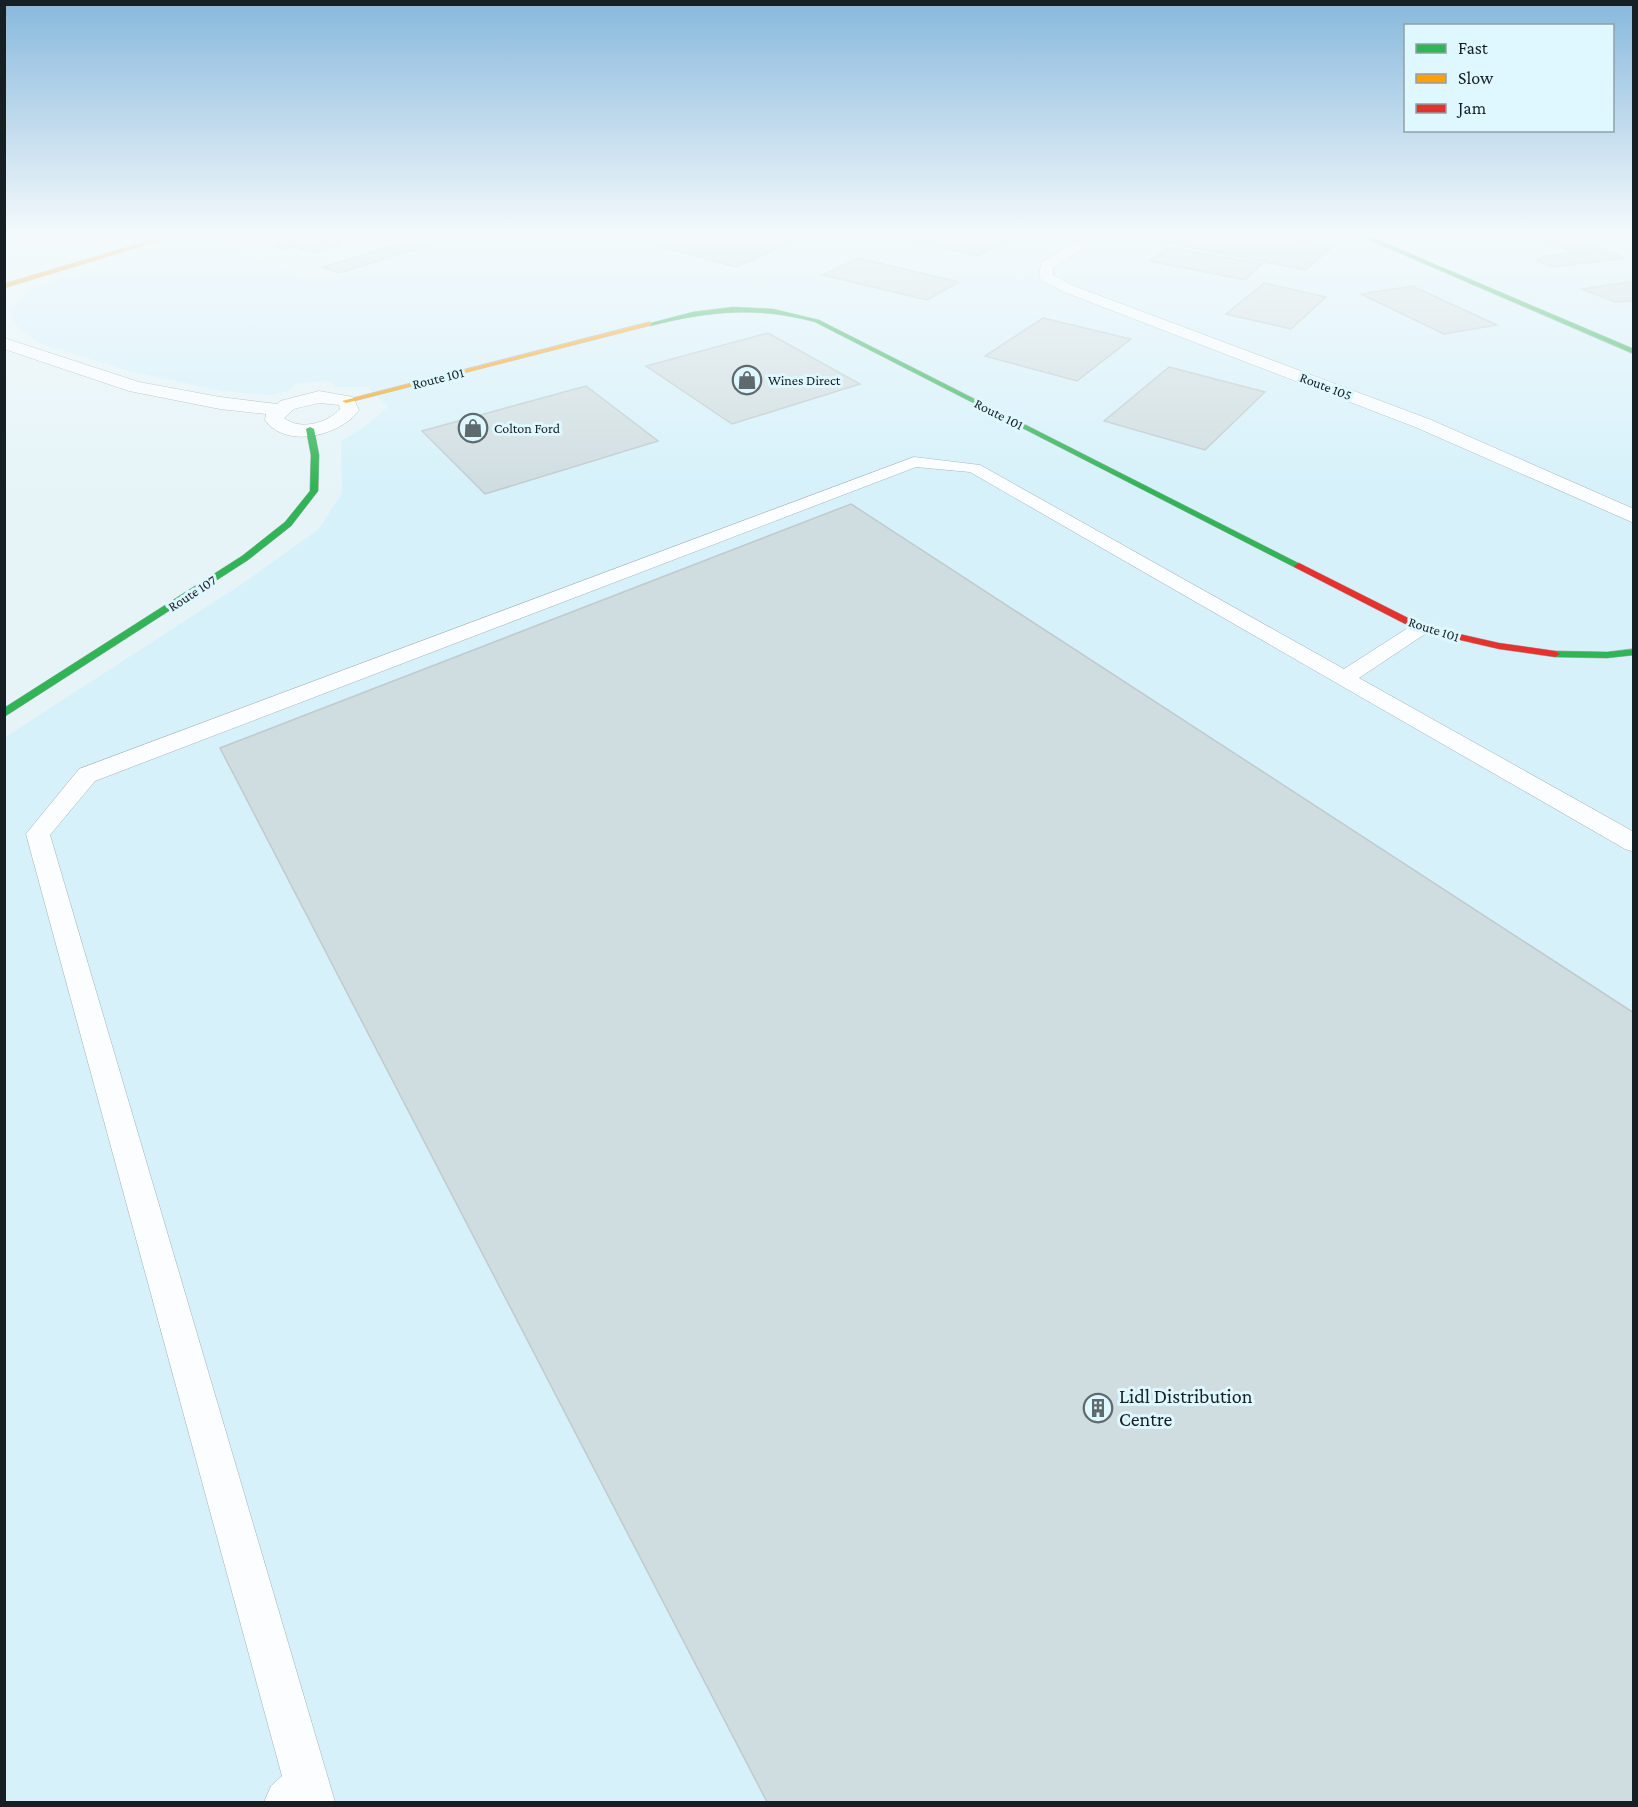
<svg xmlns="http://www.w3.org/2000/svg" width="1638" height="1807" font-family="'Crimson Pro',serif">
	<style>
		.built { fill: #d6f1fa }
		.green { fill: #f0e8e4 }
		.building { fill: #d0dde0; stroke: #bfcbce; stroke-width: 1.5 }
		.lines { fill: none; stroke-linecap: round; stroke-linejoin: round }
		.lane-casing { stroke: #a6b1b4; stroke-width: 1 }
		.street-casing { stroke: #a6b1b4; stroke-width: 1 }
		.fast-casing { stroke: #a6b1b4; stroke-width: 1 }
		.slow-casing { stroke: #a6b1b4; stroke-width: 1 }
		.jam-casing { stroke: #a6b1b4; stroke-width: 1 }
		.path { stroke: #ced2d3; stroke-width: 1.5; stroke-dasharray: 1.5 1.5; stroke-linecap: butt }
		.lane { fill: #fbfdfe; fill-rule: evenodd }
		.street { fill: #fbfdfe; fill-rule: evenodd }
		.fast { fill: #30b455; fill-rule: evenodd }
		.slow { fill: #ff9f0a; fill-rule: evenodd }
		.jam { fill: #e5322d; fill-rule: evenodd }
		.labels { text-anchor: middle; stroke-width: 6; stroke-linejoin: round; paint-order: stroke }
		.far-street-label { font-size: 14px; fill: #162024; stroke: #dff7ff }
		.far-poi-label { font-size: 14px; fill: #162024; stroke: #dff7ff; text-anchor: start }
		.near-poi-label { font-size: 20px; fill: #162024; stroke: #dff7ff; text-anchor: start }
	</style>
	<rect width="100%" height="100%" fill="#e6f4f8"/>
	<!-- built -->
	<path class="built" d="M 462,235 L 1605,235 L 1633,245 L 1633,1802 L 5,1802 L 4,738 L 245,582 L 319,529 L 342,493 L 341,441 L 362,429 L 388,407 L 367,387 L 334,387 L 331,381 L 295,383 L 291,390 L 271,395 L 222,391 L 133,372 L 40,344 L 16,325 L 10,311 L 30,290 L 73,273 L 186,238 L 321,279 Z"/>
	<!-- green -->
	<path class="green" d="M 62,235 L 143,235 L 94,247 Z"/>
	<!-- building -->
	<g class="building">
		<path d="M 307,235 L 343,235 L 324,241 L 339,245 L 315,253 L 292,246 L 284,249 L 273,245 Z"/>
		<path d="M 684,235 L 794,235 L 804,237 L 736,267 L 656,246 Z"/>
		<path d="M 888,235 L 1019,235 L 977,256 Z"/>
		<path d="M 1170,235 L 1275,235 L 1334,246 L 1305,270 L 1161,241 Z"/>
		<path d="M 1471,235 L 1563,235 L 1625,258 L 1554,267 L 1537,261 L 1542,257 L 1573,252 L 1528,235 L 1500,239 Z"/>
		<path d="M 409,241 L 426,246 L 339,273 L 323,267 Z"/>
		<path d="M 1168,247 L 1262,264 L 1245,280 L 1150,261 Z"/>
		<path d="M 858,258 L 959,282 L 927,300 L 823,275 Z"/>
		<path d="M 1634,281 L 1634,301 L 1615,302 L 1582,289 Z"/>
		<path d="M 1264,283 L 1326,297 L 1291,329 L 1226,314 Z"/>
		<path d="M 1412,286 L 1497,325 L 1444,334 L 1361,294 Z"/>
		<path d="M 1043,318 L 1131,339 L 1077,381 L 985,356 Z"/>
		<path d="M 768,333 L 860,384 L 732,424 L 646,366 Z"/>
		<path d="M 1169,367 L 1265,392 L 1205,450 L 1104,421 Z"/>
		<path d="M 586,386 L 658,441 L 485,494 L 422,431 Z"/>
		<path d="M 851,504 L 1634,1013 L 1634,1802 L 767,1802 L 220,748 Z"/>
	</g>
	<g class="lines">
		<!-- lane casing -->
		<g class="lane-casing">
			<path id="lane" d="M 914,457 L 980,465 L 1344,669 L 1414,624 L 1428,624 L 1431,628 L 1428,632 L 1359,678 L 1634,832 L 1634,852 L 1625,849 L 970,472 L 916,467 L 95,781 L 50,835 L 335,1802 L 264,1802 L 271,1786 L 282,1776 L 26,834 L 79,769 Z"/>
		</g>
		<!-- street casing -->
		<g class="street-casing">
			<g id="street">
				<path d="M 1087,235 L 1104,235 L 1053,268 L 1053,275 L 1074,286 L 1429,419 L 1634,509 L 1634,523 L 1415,427 L 1064,292 L 1041,280 L 1039,277 L 1041,263 Z"/>
				<path d="M 4,338 L 139,382 L 220,397 L 277,404 L 280,401 L 319,391 L 353,397 L 359,410 C 342,435 286,450 265,420 L 266,414 L 220,409 L 129,391 L 4,349 ZM 319,403 L 339,405 L 340,409 C 327,423 301,431 284,418 L 294,409 Z"/>
			</g>
		</g>
		<!-- fast casing -->
		<g class="fast-casing">
			<g id="fast">
				<path d="M 1358,235 L 1366,235 L 1634,349 L 1634,354 Z"/>
				<path d="M 733,307 L 773,309 L 819,320 L 1304,566 L 1296,568 L 815,322 C 755,306 709,311 650,326 L 647,324 L 693,312 Z"/>
				<path d="M 310,427 L 314,429 L 319,455 L 318,491 L 291,526 L 248,560 L 4,717 L 4,708 L 242,556 L 285,522 L 310,491 L 311,455 L 306,429 Z"/>
				<path d="M 1634,649 L 1634,655 L 1607,658 L 1555,657 L 1550,654 L 1555,651 L 1607,652 Z"/>
			</g>
		</g>
		<!-- slow casing -->
		<g class="slow-casing">
			<g id="slow">
				<path d="M 169,235 L 178,235 L 4,288 L 4,284 Z"/>
				<path d="M 650,322 L 652,325 L 346,403 L 342,401 Z"/>
			</g>
		</g>
		<!-- jam casing -->
		<g class="jam-casing">
			<path id="jam" d="M 1299,563 L 1424,626 L 1499,643 L 1555,651 L 1560,654 L 1555,657 L 1499,649 L 1417,630 L 1296,568 L 1294,566 Z"/>
		</g>
		<!-- path -->
		<path class="path" d="M 1615,235 L 1634,241"/>
		<!-- lane -->
		<use href="#lane" class="lane"/>
		<!-- street -->
		<use href="#street" class="street"/>
		<!-- fast -->
		<use href="#fast" class="fast"/>
		<!-- slow -->
		<use href="#slow" class="slow"/>
		<!-- jam -->
		<use href="#jam" class="jam"/>
	</g>
	<!-- sky -->
	<linearGradient id="sky" x2="0" y2="1"><stop stop-color="#87b8dc"/><stop offset="0.48" stop-color="#f4fafc"/><stop offset="1" stop-color="#f4fafc" stop-opacity="0"/></linearGradient>
	<rect width="1638" height="488" fill="url(#sky)"/>
	<!-- icons -->
	<defs>
		<g id="shop-ring" transform="scale(1.5)"><circle r="9.5" fill="#dff7ff" stroke="#5f6a6e" stroke-width="1.5"/><path d="M-5-2.5h2.3a2.7 3.5 0 0 1 5.4 0H5L5.5 6h-11ZM-1.5-2.5h3a1.5 2.3 0 0 0-3 0Z" fill="#5f6a6e"/></g>
		<g id="building-ring" transform="scale(1.5)"><circle r="9.5" fill="#dff7ff" stroke="#5f6a6e" stroke-width="1.5"/><path d="M-4-6H4V6H1V3H-1V6H-4ZM-2.5-4.3h1.7v1.8h-1.7ZM.8-4.3h1.7v1.8H.8ZM-2.5-1h1.7V.8h-1.7ZM.8-1h1.7V.8H.8Z" fill="#5f6a6e"/></g>
	</defs>
	<g fill-rule="evenodd">
		<use href="#shop-ring" x="747" y="380"/>
		<use href="#shop-ring" x="473" y="428"/>
		<use href="#building-ring" x="1098" y="1408"/>
	</g>
	<g class="labels">
		<!-- far-street labels -->
		<g class="far-street-label">
			<text transform="translate(438 378) rotate(-14)" y="5">Route 101</text>
			<text transform="translate(1326 386) rotate(21)" y="5">Route 105</text>
			<text transform="translate(999 414) rotate(27)" y="5">Route 101</text>
			<text transform="translate(192 593) rotate(-33)" y="5">Route 107</text>
			<text transform="translate(1434 629) rotate(18)" y="5">Route 101</text>
		</g>
		<!-- far-poi labels -->
		<g class="far-poi-label">
			<text x="768" y="385">Wines Direct</text>
			<text x="494" y="433">Colton Ford</text>
		</g>
		<!-- near-poi labels -->
		<g class="near-poi-label">
			<text x="1119" y="1403">Lidl Distribution<tspan x="1119" dy="23">Centre</tspan></text>
		</g>
	</g>
	<!-- border -->
	<rect width="1638" height="1807" fill="none" stroke="#162024" stroke-width="12"/>
	<!-- legend -->
	<rect x="1404" y="24" width="210" height="108" fill="#dff7ff" stroke="#8fa1a7" stroke-width="1.5"/>
	<rect x="1416" y="44" width="30" height="9" fill="#30b455" stroke="#8fa1a7" stroke-width="1.5"/>
	<text x="1458" y="54" font-size="18" fill="#162024">Fast</text>
	<rect x="1416" y="74" width="30" height="9" fill="#ff9f0a" stroke="#8fa1a7" stroke-width="1.5"/>
	<text x="1458" y="84" font-size="18" fill="#162024">Slow</text>
	<rect x="1416" y="104" width="30" height="9" fill="#e5322d" stroke="#8fa1a7" stroke-width="1.5"/>
	<text x="1458" y="114" font-size="18" fill="#162024">Jam</text>
</svg>
